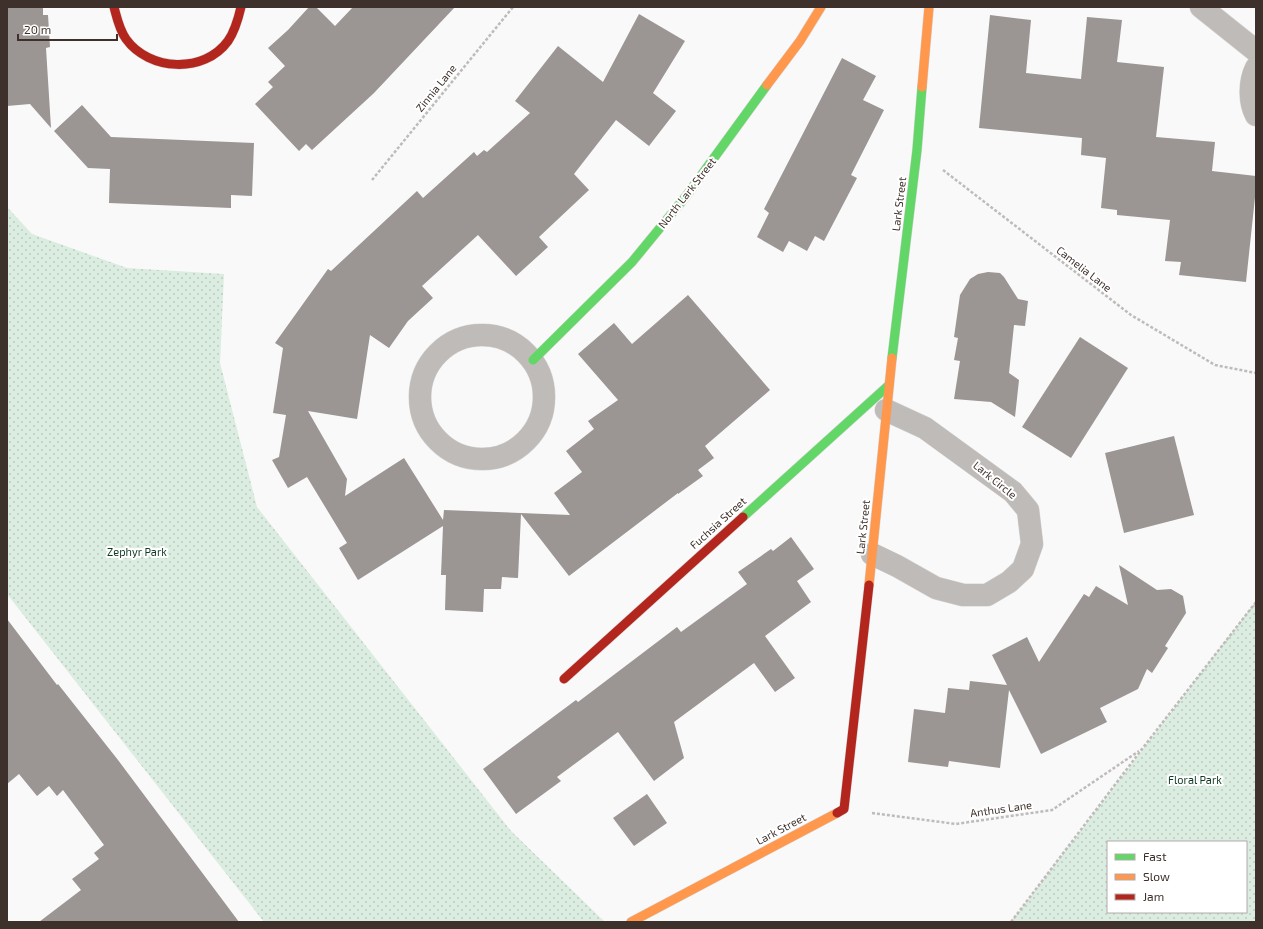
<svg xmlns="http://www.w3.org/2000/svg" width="1263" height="929" font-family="'Exo 2',sans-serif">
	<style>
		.park { fill: url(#park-dots); fill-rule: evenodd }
		.building { fill: #9b9593 }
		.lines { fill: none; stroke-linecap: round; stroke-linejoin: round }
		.street-casing { stroke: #d7d5d4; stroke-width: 23 }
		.fast-casing { stroke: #d7d5d4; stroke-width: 10 }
		.slow-casing { stroke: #d7d5d4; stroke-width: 10 }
		.jam-casing { stroke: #d7d5d4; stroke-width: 10 }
		.path { stroke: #bebcba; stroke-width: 2.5; stroke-dasharray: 3 2; stroke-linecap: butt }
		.street { stroke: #bebbb8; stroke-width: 22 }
		.fast { stroke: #63d668; stroke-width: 9 }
		.slow { stroke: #ff974d; stroke-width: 9 }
		.jam { stroke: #b3261e; stroke-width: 9 }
		.labels { text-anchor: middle; stroke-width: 4; stroke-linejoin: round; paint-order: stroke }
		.street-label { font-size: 11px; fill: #3e302b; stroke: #fff }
		.park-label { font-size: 11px; fill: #0f3a24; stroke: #fff }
	</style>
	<defs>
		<pattern id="park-dots" width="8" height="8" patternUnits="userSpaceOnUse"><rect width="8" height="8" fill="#dbece1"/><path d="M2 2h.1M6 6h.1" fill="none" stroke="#bdcbc1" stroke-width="1.8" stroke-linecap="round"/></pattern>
	</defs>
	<rect width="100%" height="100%" fill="#f9f9f9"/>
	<!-- park -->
	<g class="park">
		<path d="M 7,207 L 32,234 L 127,268 L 224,274 L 220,363 L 257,507 L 511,831 L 605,922 L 264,922 L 7,594 Z"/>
		<path d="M 1256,601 L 1256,922 L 1011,922 ZM 1108,842 L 1246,842 L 1246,912 L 1108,912 Z"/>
	</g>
	<!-- building -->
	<g class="building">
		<path d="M 7,7 L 43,7 L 43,15 L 48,15 L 50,47 L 46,48 L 51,128 L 30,104 L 7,106 Z"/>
		<path d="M 309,7 L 316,7 L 335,26 L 353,7 L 455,7 L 374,93 L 312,150 L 306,144 L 299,151 L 255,104 L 273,87 L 268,82 L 285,66 L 268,48 L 288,30 Z"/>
		<path d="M 639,14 L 685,41 L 653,93 L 676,111 L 649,146 L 616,120 L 574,174 L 589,190 L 539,237 L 548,247 L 516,276 L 478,235 L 422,286 L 433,298 L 408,321 L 389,348 L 370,335 L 357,419 L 308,411 L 347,479 L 345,496 L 404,458 L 443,520 L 444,510 L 570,515 L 554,493 L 582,472 L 566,451 L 594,429 L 588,421 L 618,400 L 578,354 L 614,323 L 632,344 L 688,295 L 770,390 L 705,446 L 714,458 L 698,470 L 703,476 L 678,494 L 678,493 L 569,576 L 521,514 L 518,578 L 502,577 L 501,589 L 484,589 L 483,612 L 445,610 L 446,575 L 441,575 L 443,526 L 358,580 L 339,548 L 347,543 L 307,477 L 288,488 L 272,460 L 279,457 L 286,415 L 273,413 L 283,348 L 275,343 L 328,269 L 331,271 L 417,191 L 423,198 L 474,152 L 477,156 L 484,150 L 487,152 L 530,113 L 515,101 L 558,46 L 603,82 Z"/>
		<path d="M 990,15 L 1031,20 L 1026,73 L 1081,79 L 1087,17 L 1122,20 L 1117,62 L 1164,67 L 1156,137 L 1215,142 L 1212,171 L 1256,176 L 1256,188 L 1246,282 L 1179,275 L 1181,262 L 1165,261 L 1170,220 L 1117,215 L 1117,210 L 1101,208 L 1106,158 L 1081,155 L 1082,138 L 979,128 Z"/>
		<path d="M 842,58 L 876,76 L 863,100 L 884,110 L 851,175 L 857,178 L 824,241 L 815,236 L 807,251 L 789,241 L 783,252 L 757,237 L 769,213 L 764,209 Z"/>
		<path d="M 82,105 L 111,137 L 254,143 L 252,196 L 231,195 L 231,208 L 109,203 L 110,169 L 88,168 L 54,131 Z"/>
		<path d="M 988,272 L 1000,273 L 1004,277 L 1018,299 L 1028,301 L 1025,326 L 1014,325 L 1009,373 L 1019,380 L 1015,417 L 991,402 L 954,399 L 960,361 L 954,360 L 958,338 L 954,337 L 960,295 L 970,279 L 978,274 Z"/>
		<path d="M 1080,337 L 1128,368 L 1071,458 L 1022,427 Z"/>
		<path d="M 1174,436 L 1194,515 L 1124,533 L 1105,453 Z"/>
		<path d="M 791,537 L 814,569 L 797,581 L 811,602 L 765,636 L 795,678 L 775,692 L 754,663 L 674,722 L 684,758 L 654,781 L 618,732 L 557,777 L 561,781 L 516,814 L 483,769 L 576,700 L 578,702 L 677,627 L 681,632 L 747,584 L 738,572 L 771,549 L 773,551 Z"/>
		<path d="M 1119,565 L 1157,590 L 1171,589 L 1183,596 L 1186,613 L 1165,646 L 1168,648 L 1152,673 L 1147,669 L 1138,689 L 1100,708 L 1107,722 L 1041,754 L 1009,690 L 1000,768 L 949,761 L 948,767 L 908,762 L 914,709 L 945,713 L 948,688 L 969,690 L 970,681 L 1007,685 L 992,655 L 1027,637 L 1039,662 L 1084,594 L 1089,597 L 1096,586 L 1128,605 Z"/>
		<path d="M 7,619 L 57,685 L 58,684 L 118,760 L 239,922 L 39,922 L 81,890 L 72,879 L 99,859 L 94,853 L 104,845 L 63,790 L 57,796 L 49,786 L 37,796 L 19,774 L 7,784 Z"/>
		<path d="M 647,794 L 667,823 L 634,846 L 613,818 Z"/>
	</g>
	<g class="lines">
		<!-- street casing -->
		<g class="street-casing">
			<g id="street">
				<path d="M 1201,7 L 1256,51"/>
				<path d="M 1256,68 C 1249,82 1249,102 1256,115"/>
				<circle cx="482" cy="397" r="62"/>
				<path d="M 872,554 L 897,566 L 936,588 L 963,595 L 987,595 L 1009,582 L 1023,569 L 1032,544 L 1028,510 L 1013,492 L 925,428 L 886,410"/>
			</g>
		</g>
		<!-- fast casing -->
		<g class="fast-casing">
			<g id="fast">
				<path d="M 892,358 L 917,150 L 922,87"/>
				<path d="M 533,360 L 632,262 L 687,195 L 767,85"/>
				<path d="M 743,517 L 889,385"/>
			</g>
		</g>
		<!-- slow casing -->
		<g class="slow-casing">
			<g id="slow">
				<path d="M 767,85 L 800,41 L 821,7"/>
				<path d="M 922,87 L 929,7"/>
				<path d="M 869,585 L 892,358"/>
				<path d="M 631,922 L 837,813"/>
			</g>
		</g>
		<!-- jam casing -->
		<g class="jam-casing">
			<g id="jam">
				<path d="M 114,7 C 117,18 119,29 126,39 C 149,71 204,74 228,41 C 235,31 238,20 241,7"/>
				<path d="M 564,679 L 743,517"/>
				<path d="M 837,813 L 844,809 L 869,585"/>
			</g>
		</g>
		<!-- path -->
		<g class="path">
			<path d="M 943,170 L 1131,315 L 1215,365 L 1256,373"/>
			<path d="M 372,180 L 513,7"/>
			<path d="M 872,813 L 956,824 L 1052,810 L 1139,751"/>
			<path d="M 1011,922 L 1142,749 L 1256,602"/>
		</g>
		<!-- street -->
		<use href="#street" class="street"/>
		<!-- fast -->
		<use href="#fast" class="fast"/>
		<!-- slow -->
		<use href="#slow" class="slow"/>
		<!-- jam -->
		<use href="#jam" class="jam"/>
	</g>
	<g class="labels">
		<!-- street labels -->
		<g class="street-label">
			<text transform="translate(436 88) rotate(-51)" y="4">Zinnia Lane</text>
			<text transform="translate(687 193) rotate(-52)" y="4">North Lark Street</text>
			<text transform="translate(899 204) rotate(-83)" y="4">Lark Street</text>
			<text transform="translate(1084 269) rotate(38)" y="4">Camelia Lane</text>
			<text transform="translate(995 480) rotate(39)" y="4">Lark Circle</text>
			<text transform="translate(718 523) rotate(-42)" y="4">Fuchsia Street</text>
			<text transform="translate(863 527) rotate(-84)" y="4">Lark Street</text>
			<text transform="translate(1001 809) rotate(-8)" y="4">Anthus Lane</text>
			<text transform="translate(781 829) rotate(-28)" y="4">Lark Street</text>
		</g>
		<!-- park labels -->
		<g class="park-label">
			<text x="137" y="556">Zephyr Park</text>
			<text x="1195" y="784">Floral Park</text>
		</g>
	</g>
	<!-- border -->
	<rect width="1263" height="929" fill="none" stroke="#3e302b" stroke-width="16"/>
	<!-- legend -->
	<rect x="1107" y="841" width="140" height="72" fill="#ffffff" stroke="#b2acaa"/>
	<rect x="1115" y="854" width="20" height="6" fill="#63d668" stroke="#b2acaa"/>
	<text x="1143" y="861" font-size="12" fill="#3e302b">Fast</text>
	<rect x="1115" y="874" width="20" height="6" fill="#ff974d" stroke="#b2acaa"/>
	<text x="1143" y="881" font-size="12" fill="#3e302b">Slow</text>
	<rect x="1115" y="894" width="20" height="6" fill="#b3261e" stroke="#b2acaa"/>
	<text x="1143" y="901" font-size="12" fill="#3e302b">Jam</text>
	<!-- scale -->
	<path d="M18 34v6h99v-6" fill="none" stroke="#3e302b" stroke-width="2"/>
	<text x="24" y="34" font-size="12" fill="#3e302b" stroke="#ffffff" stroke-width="3" paint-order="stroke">20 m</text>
</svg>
